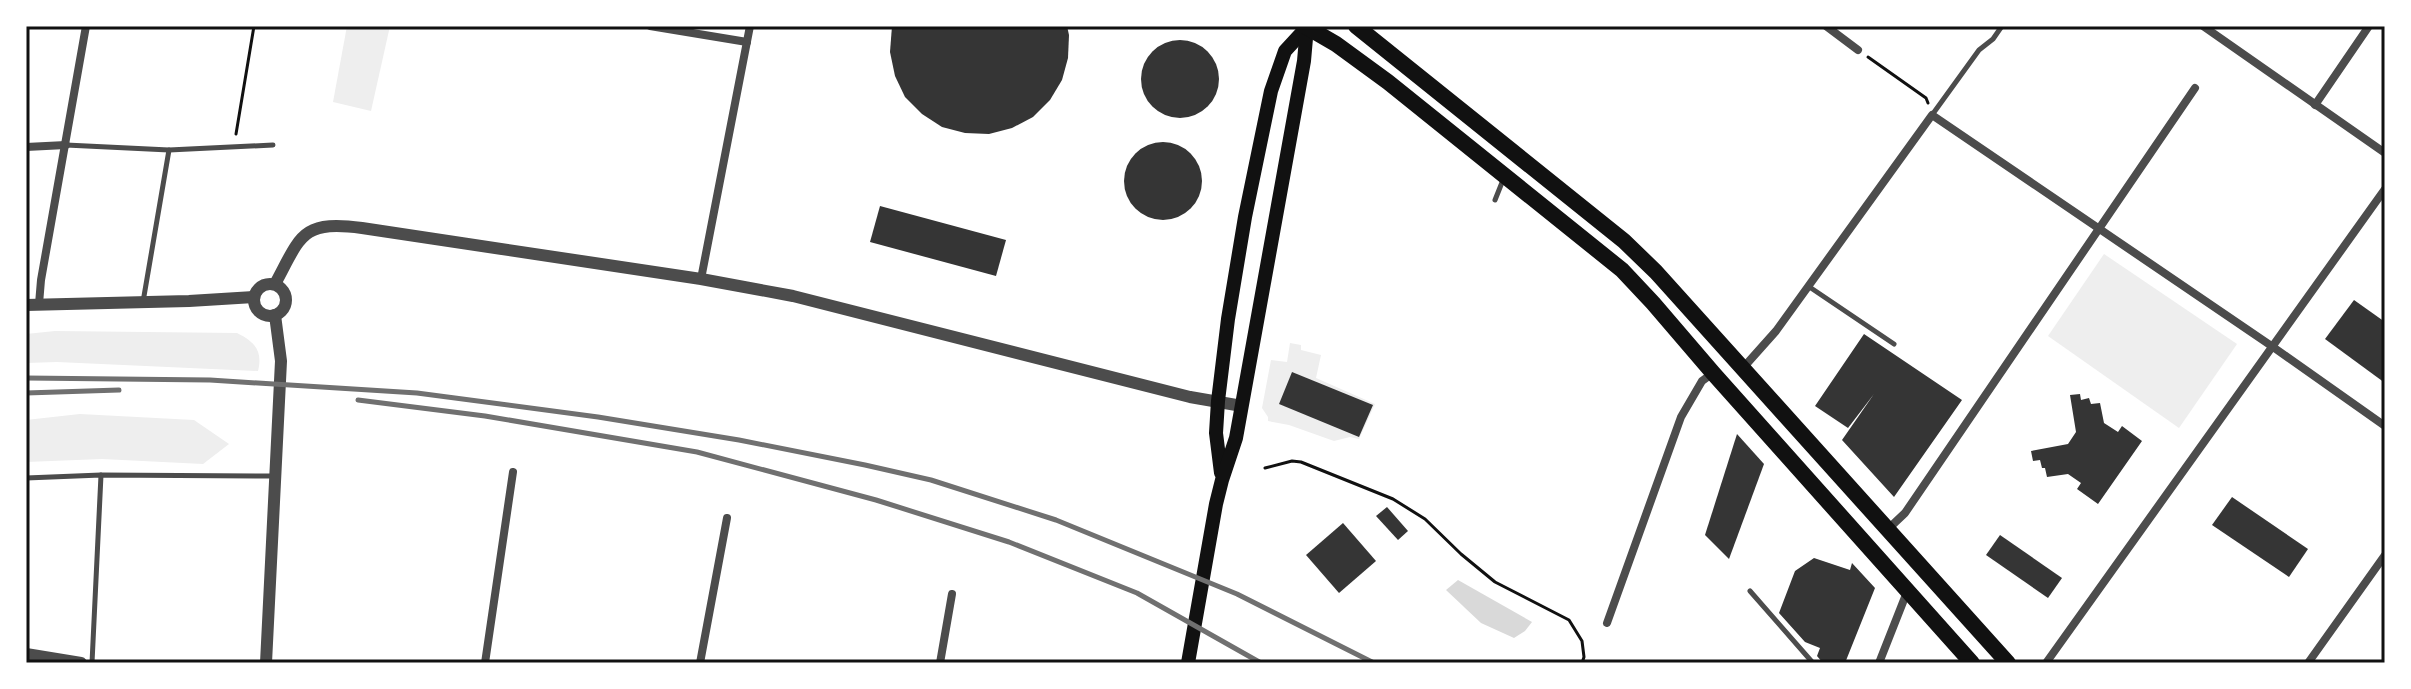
<svg xmlns="http://www.w3.org/2000/svg" width="2411" height="689" font-family="'Open Sans',sans-serif">
	<style>
		.green { fill: #eee }
		.water { fill: #d9d9d9 }
		.building { fill: #353535 }
		.lines { fill: none; stroke-linecap: round; stroke-linejoin: round }
		.path { stroke: #111; stroke-width: 3 }
		.service { stroke: #4c4c4c; stroke-width: 5 }
		.minor { stroke: #4c4c4c; stroke-width: 8 }
		.tertiary { stroke: #4c4c4c; stroke-width: 12 }
		.secondary { stroke: #111; stroke-width: 14 }
		.trunk { stroke: #111; stroke-width: 16 }
		.rail { stroke: #707070; stroke-width: 5 }
		.neatline { fill: none; stroke: #111; stroke-width: 3 }
	</style>
	<rect width="100%" height="100%" fill="#fff"/>
	<!-- green -->
	<g class="green">
		<path d="M 347,26 L 390,26 L 371,111 L 333,102 Z"/>
		<path d="M 2104,254 L 2237,344 L 2179,428 L 2048,336 Z"/>
		<path d="M 55,331 L 237,333 C 255,342 263,351 258,371 L 57,362 L 26,363 L 26,334 Z"/>
		<path d="M 1290,343 L 1301,345 L 1301,350 L 1321,355 L 1316,378 L 1375,404 L 1359,439 L 1350,437 L 1334,441 L 1289,425 L 1268,421 L 1268,417 L 1262,408 L 1271,360 L 1287,362 Z"/>
		<path d="M 80,414 L 194,420 L 229,444 L 203,464 L 102,459 L 26,462 L 26,420 Z"/>
	</g>
	<!-- water -->
	<path class="water" d="M 1458,580 L 1532,622 L 1525,631 L 1514,638 L 1481,623 L 1446,590 Z"/>
	<!-- building -->
	<g class="building">
		<path d="M 892,26 L 1067,26 L 1069,35 L 1068,58 L 1062,80 L 1050,100 L 1033,117 L 1012,128 L 989,134 L 965,133 L 942,127 L 922,114 L 905,97 L 895,76 L 890,52 Z"/>
		<circle cx="1180" cy="79" r="39"/>
		<circle cx="1163" cy="181" r="39"/>
		<path d="M 880,206 L 1006,240 L 996,276 L 870,242 Z"/>
		<path d="M 2354,300 L 2385,322 L 2385,383 L 2325,339 Z"/>
		<path d="M 1864,334 L 1962,400 L 1894,497 L 1842,440 L 1874,394 L 1848,428 L 1815,406 Z"/>
		<path d="M 1292,372 L 1373,405 L 1359,437 L 1279,404 Z"/>
		<path d="M 2080,394 L 2081,400 L 2089,398 L 2091,404 L 2100,403 L 2104,423 L 2118,432 L 2122,426 L 2142,441 L 2098,504 L 2077,489 L 2081,483 L 2068,474 L 2047,477 L 2045,468 L 2042,468 L 2040,460 L 2033,461 L 2031,451 L 2068,444 L 2076,432 L 2070,395 Z"/>
		<path d="M 1737,434 L 1764,464 L 1729,559 L 1705,535 Z"/>
		<path d="M 2232,497 L 2308,549 L 2289,577 L 2212,525 Z"/>
		<path d="M 1387,507 L 1408,531 L 1398,540 L 1376,516 Z"/>
		<path d="M 1343,523 L 1376,561 L 1339,593 L 1306,555 Z"/>
		<path d="M 2000,535 L 2062,578 L 2048,598 L 1986,555 Z"/>
		<path d="M 1814,558 L 1850,570 L 1852,563 L 1875,588 L 1845,663 L 1823,663 L 1817,656 L 1820,648 L 1805,642 L 1779,613 L 1795,571 Z"/>
	</g>
	<g class="lines">
		<!-- path -->
		<g class="path">
			<path d="M 1868,57 L 1926,98 L 1928,103"/>
			<path d="M 236,134 L 254,26"/>
			<path d="M 1265,468 L 1292,461 L 1301,462 L 1393,499 L 1425,519 L 1461,554 L 1495,582 L 1569,620 L 1582,641 L 1584,657 L 1582,663"/>
		</g>
		<!-- service -->
		<g class="service">
			<path d="M 1932,115 L 1979,50 L 1993,39 L 2002,26"/>
			<path d="M 66,145 L 169,150 L 273,145"/>
			<path d="M 1495,200 L 1503,180"/>
			<path d="M 1808,286 L 1894,344"/>
			<path d="M 143,302 L 169,150"/>
			<path d="M 26,478 L 101,475 L 274,476"/>
			<path d="M 1750,591 L 1813,663"/>
			<path d="M 92,663 L 101,475"/>
		</g>
		<!-- minor -->
		<g class="minor">
			<path d="M 650,26 L 747,42"/>
			<path d="M 1826,26 L 1858,50"/>
			<path d="M 2203,26 L 2385,153"/>
			<path d="M 2315,105 L 2369,26"/>
			<path d="M 26,147 L 66,145"/>
			<path d="M 701,279 L 750,26"/>
			<path d="M 39,304 L 41,280 L 86,26"/>
			<path d="M 1743,368 L 1776,331 L 1932,115 L 2273,347 L 2385,426"/>
			<path d="M 1887,530 L 1905,513 L 2195,88"/>
			<path d="M 1607,623 L 1681,417 L 1702,381 L 1713,373"/>
			<path d="M 485,663 L 513,472"/>
			<path d="M 700,663 L 727,518"/>
			<path d="M 940,663 L 952,594"/>
			<path d="M 1879,663 L 1907,592"/>
			<path d="M 2046,663 L 2385,189"/>
			<path d="M 2308,663 L 2385,555"/>
		</g>
		<!-- tertiary -->
		<g class="tertiary">
			<circle cx="270" cy="300" r="16"/>
			<path d="M 275,284 C 301,236 301,220 362,228 L 701,279 L 793,296 L 1190,397 L 1242,406"/>
			<path d="M 26,305 L 189,301 L 254,297"/>
			<path d="M 26,654 L 81,663"/>
			<path d="M 266,663 L 281,361 L 275,315"/>
		</g>
		<!-- secondary -->
		<g class="secondary">
			<path d="M 1221,473 L 1216,433 L 1218,401 L 1228,319 L 1245,217 L 1271,91 L 1285,51 L 1308,26"/>
			<path d="M 1188,663 L 1216,504 L 1222,480 L 1236,438 L 1304,61 L 1307,27"/>
		</g>
		<!-- trunk -->
		<g class="trunk">
			<path d="M 1305,26 L 1336,44 L 1388,82 L 1622,270 L 1653,303 L 1713,373 L 1972,663"/>
			<path d="M 1356,26 L 1624,241 L 1656,272 L 2008,663"/>
		</g>
		<!-- rail -->
		<g class="rail">
			<path d="M 26,378 L 210,380 L 417,393 L 598,417 L 739,440 L 865,465 L 931,480 L 1056,520 L 1237,594 L 1374,663"/>
			<path d="M 26,393 L 119,390"/>
			<path d="M 358,400 L 485,416 L 697,452 L 876,500 L 1009,542 L 1137,593 L 1261,663"/>
		</g>
	</g>
	<!-- border -->
	<rect width="2411" height="689" fill="none" stroke="#ffffff" stroke-width="56"/>
	<rect x="28" y="28" width="2355" height="633" class="neatline"/>
</svg>
